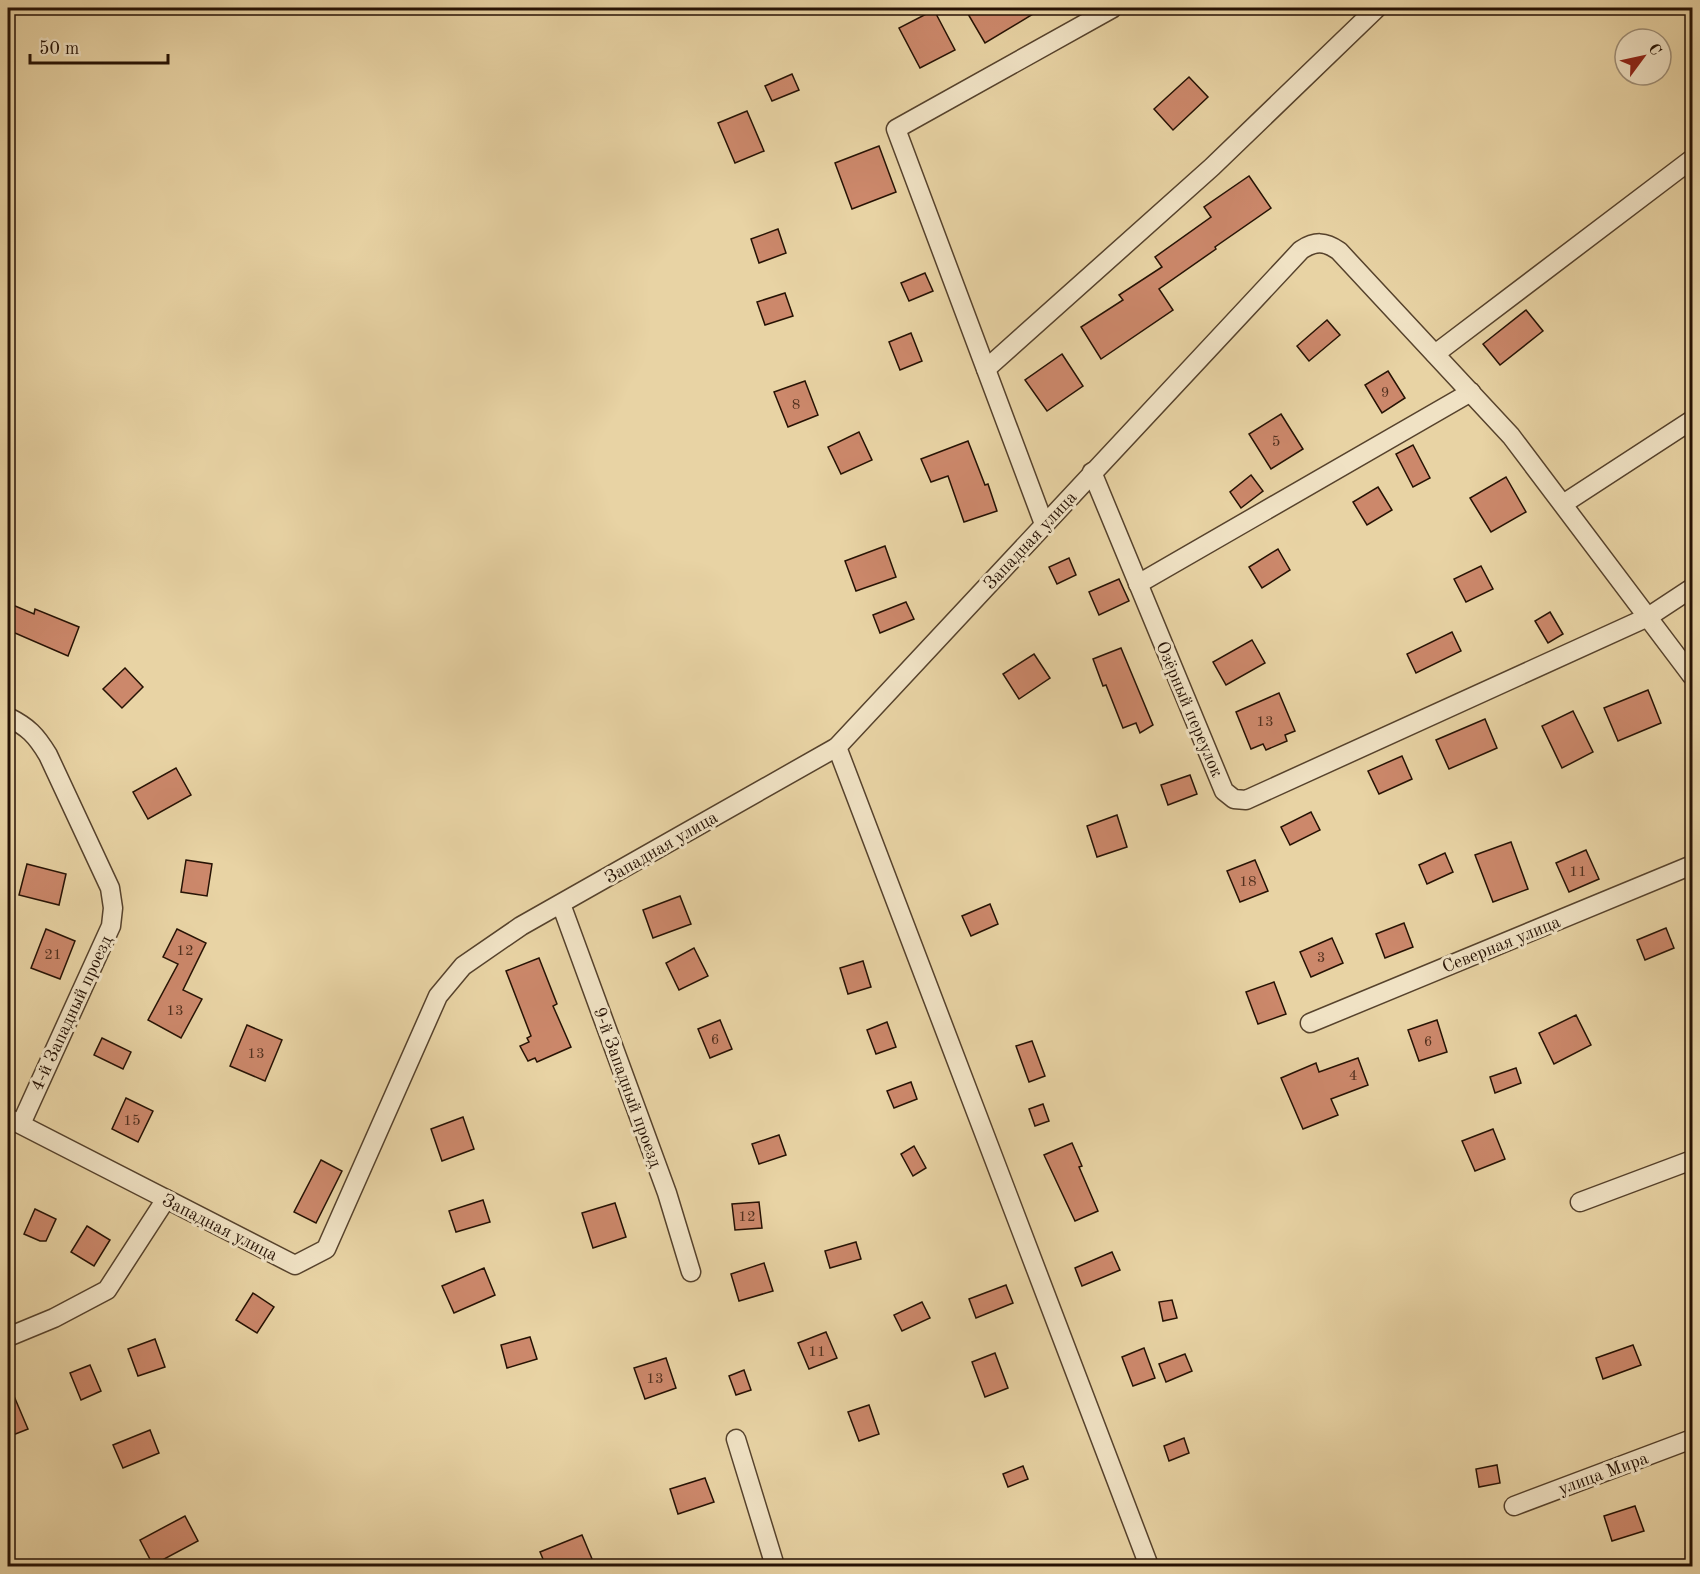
<svg xmlns="http://www.w3.org/2000/svg" width="1700" height="1574" font-family="'Old Standard TT',serif">
	<style>
		.building { fill: #cc886b; stroke: #261204; stroke-width: 1.5 }
		.lines { fill: none; stroke-linecap: round; stroke-linejoin: round }
		.minor-casing { stroke: #56422c; stroke-width: 21 }
		.minor { stroke: #f0e2c4; stroke-width: 18 }
		.labels { text-anchor: middle; stroke-width: 6; stroke-linejoin: round; paint-order: stroke }
		.number-label { font-size: 15px; fill: #50301e }
		.street-label { font-size: 18px; fill: #261204; stroke: #f0e2c4 }
	</style>
	<rect width="100%" height="100%" fill="#e8d3a4"/>
	<filter id="stains"><feTurbulence type="fractalNoise" baseFrequency=".00333" numOctaves="4"/><feColorMatrix values="0 0 0 0 .2 0 0 0 0 .09 0 0 0 0 .02 0 0 0 .5 -.17"/></filter>
	<radialGradient id="worn" r=".72"><stop offset=".6" stop-color="#630" stop-opacity="0"/><stop offset="1" stop-color="#630" stop-opacity=".3"/></radialGradient>
	<!-- building -->
	<g class="building">
		<path d="M 979,8 L 1043,8 L 985,43 L 968,14 Z"/>
		<path d="M 934,10 L 955,50 L 920,68 L 899,28 Z"/>
		<path d="M 792,74 L 799,90 L 772,101 L 765,86 Z"/>
		<path d="M 1189,77 L 1208,97 L 1173,130 L 1154,109 Z"/>
		<path d="M 747,111 L 764,151 L 735,163 L 718,123 Z"/>
		<path d="M 879,146 L 896,192 L 852,209 L 835,163 Z"/>
		<path d="M 1249,176 L 1271,208 L 1215,247 L 1216,249 L 1159,289 L 1173,310 L 1101,359 L 1081,327 L 1123,300 L 1119,295 L 1162,267 L 1155,257 L 1211,217 L 1204,207 Z"/>
		<path d="M 778,229 L 786,253 L 759,263 L 751,239 Z"/>
		<path d="M 925,273 L 933,291 L 909,301 L 901,283 Z"/>
		<path d="M 785,293 L 793,316 L 765,325 L 757,302 Z"/>
		<path d="M 1526,310 L 1543,331 L 1500,365 L 1483,344 Z"/>
		<path d="M 1327,320 L 1340,335 L 1309,361 L 1297,346 Z"/>
		<path d="M 911,333 L 922,361 L 900,370 L 889,342 Z"/>
		<path d="M 1062,354 L 1083,386 L 1047,411 L 1025,380 Z"/>
		<path d="M 1388,371 L 1405,398 L 1382,413 L 1365,385 Z"/>
		<path d="M 805,381 L 818,415 L 788,427 L 774,392 Z"/>
		<path d="M 1281,414 L 1303,449 L 1271,469 L 1249,434 Z"/>
		<path d="M 859,432 L 872,460 L 841,474 L 828,447 Z"/>
		<path d="M 968,441 L 985,485 L 988,484 L 997,511 L 964,522 L 948,476 L 931,482 L 921,459 Z"/>
		<path d="M 1413,445 L 1430,478 L 1413,487 L 1396,454 Z"/>
		<path d="M 1251,475 L 1263,491 L 1241,508 L 1230,492 Z"/>
		<path d="M 1506,477 L 1526,512 L 1491,532 L 1470,498 Z"/>
		<path d="M 1378,487 L 1392,510 L 1367,525 L 1353,502 Z"/>
		<path d="M 885,546 L 896,577 L 856,591 L 845,561 Z"/>
		<path d="M 1278,549 L 1290,570 L 1262,588 L 1249,567 Z"/>
		<path d="M 1069,558 L 1076,575 L 1057,584 L 1049,567 Z"/>
		<path d="M 1481,566 L 1493,589 L 1466,602 L 1454,579 Z"/>
		<path d="M 1119,579 L 1129,601 L 1099,615 L 1089,592 Z"/>
		<path d="M 906,602 L 914,619 L 880,633 L 873,615 Z"/>
		<path d="M 8,603 L 34,614 L 35,609 L 79,627 L 68,656 L 8,630 Z"/>
		<path d="M 1550,612 L 1563,634 L 1548,643 L 1535,621 Z"/>
		<path d="M 1452,632 L 1461,651 L 1416,673 L 1407,654 Z"/>
		<path d="M 1252,640 L 1265,663 L 1226,685 L 1213,662 Z"/>
		<path d="M 1121,648 L 1153,725 L 1140,733 L 1136,723 L 1123,728 L 1106,685 L 1103,686 L 1093,659 Z"/>
		<path d="M 1034,654 L 1050,678 L 1019,699 L 1003,674 Z"/>
		<path d="M 125,668 L 143,687 L 122,708 L 103,689 Z"/>
		<path d="M 1648,690 L 1661,723 L 1618,741 L 1604,708 Z"/>
		<path d="M 1279,693 L 1295,731 L 1285,735 L 1287,741 L 1266,750 L 1263,744 L 1251,749 L 1236,712 Z"/>
		<path d="M 1573,711 L 1593,752 L 1562,768 L 1542,726 Z"/>
		<path d="M 1485,719 L 1497,748 L 1449,769 L 1436,740 Z"/>
		<path d="M 1402,756 L 1412,779 L 1379,794 L 1368,771 Z"/>
		<path d="M 176,768 L 191,795 L 148,819 L 133,792 Z"/>
		<path d="M 1190,775 L 1197,794 L 1168,805 L 1161,785 Z"/>
		<path d="M 1311,812 L 1320,830 L 1290,845 L 1281,827 Z"/>
		<path d="M 1117,815 L 1127,847 L 1097,857 L 1087,826 Z"/>
		<path d="M 1511,842 L 1528,889 L 1493,902 L 1475,855 Z"/>
		<path d="M 1586,850 L 1599,879 L 1569,892 L 1556,863 Z"/>
		<path d="M 1445,853 L 1453,872 L 1427,884 L 1419,865 Z"/>
		<path d="M 186,860 L 212,864 L 207,896 L 181,892 Z"/>
		<path d="M 1255,860 L 1268,891 L 1240,902 L 1227,871 Z"/>
		<path d="M 27,864 L 66,874 L 59,905 L 19,895 Z"/>
		<path d="M 680,896 L 691,924 L 653,938 L 643,910 Z"/>
		<path d="M 990,904 L 998,924 L 971,936 L 962,916 Z"/>
		<path d="M 1404,923 L 1413,947 L 1385,958 L 1376,934 Z"/>
		<path d="M 1666,928 L 1674,948 L 1645,960 L 1637,940 Z"/>
		<path d="M 46,929 L 75,941 L 60,979 L 31,968 Z"/>
		<path d="M 177,929 L 206,943 L 183,990 L 202,999 L 181,1038 L 148,1020 L 178,964 L 163,957 Z"/>
		<path d="M 1332,938 L 1343,963 L 1311,977 L 1300,952 Z"/>
		<path d="M 694,948 L 708,976 L 679,990 L 666,963 Z"/>
		<path d="M 539,958 L 557,1004 L 553,1006 L 571,1047 L 537,1062 L 535,1058 L 528,1061 L 520,1046 L 529,1042 L 527,1038 L 531,1036 L 506,971 Z"/>
		<path d="M 863,961 L 871,987 L 848,994 L 840,968 Z"/>
		<path d="M 1274,982 L 1286,1014 L 1258,1024 L 1246,992 Z"/>
		<path d="M 1576,1015 L 1591,1045 L 1554,1064 L 1539,1033 Z"/>
		<path d="M 720,1020 L 732,1049 L 710,1058 L 698,1029 Z"/>
		<path d="M 1437,1020 L 1447,1052 L 1419,1061 L 1408,1030 Z"/>
		<path d="M 887,1022 L 896,1047 L 876,1054 L 867,1030 Z"/>
		<path d="M 247,1025 L 282,1040 L 265,1081 L 230,1066 Z"/>
		<path d="M 102,1038 L 131,1052 L 123,1069 L 94,1055 Z"/>
		<path d="M 1032,1041 L 1045,1076 L 1029,1082 L 1016,1046 Z"/>
		<path d="M 1358,1058 L 1368,1085 L 1331,1099 L 1338,1115 L 1303,1129 L 1281,1078 L 1316,1063 L 1319,1072 Z"/>
		<path d="M 1516,1068 L 1521,1083 L 1495,1093 L 1490,1077 Z"/>
		<path d="M 911,1082 L 917,1099 L 894,1108 L 887,1091 Z"/>
		<path d="M 126,1098 L 153,1111 L 138,1142 L 112,1129 Z"/>
		<path d="M 1043,1104 L 1049,1121 L 1035,1126 L 1029,1109 Z"/>
		<path d="M 463,1117 L 474,1149 L 442,1161 L 431,1129 Z"/>
		<path d="M 1493,1129 L 1505,1159 L 1475,1171 L 1462,1141 Z"/>
		<path d="M 779,1135 L 786,1155 L 759,1164 L 752,1144 Z"/>
		<path d="M 1072,1143 L 1082,1166 L 1079,1167 L 1098,1211 L 1075,1221 L 1044,1155 Z"/>
		<path d="M 914,1146 L 926,1168 L 913,1176 L 901,1154 Z"/>
		<path d="M 321,1160 L 342,1171 L 316,1223 L 294,1212 Z"/>
		<path d="M 483,1200 L 490,1222 L 456,1232 L 449,1211 Z"/>
		<path d="M 759,1202 L 762,1228 L 735,1230 L 732,1204 Z"/>
		<path d="M 615,1203 L 626,1237 L 593,1248 L 582,1213 Z"/>
		<path d="M 35,1209 L 56,1219 L 46,1241 L 40,1241 L 24,1234 Z"/>
		<path d="M 87,1226 L 110,1240 L 94,1266 L 71,1252 Z"/>
		<path d="M 856,1242 L 861,1259 L 830,1268 L 825,1251 Z"/>
		<path d="M 1112,1252 L 1120,1270 L 1082,1286 L 1075,1268 Z"/>
		<path d="M 764,1263 L 773,1291 L 739,1301 L 731,1274 Z"/>
		<path d="M 484,1268 L 495,1295 L 454,1313 L 442,1286 Z"/>
		<path d="M 1006,1285 L 1013,1303 L 976,1318 L 969,1299 Z"/>
		<path d="M 253,1293 L 274,1307 L 257,1333 L 236,1320 Z"/>
		<path d="M 1172,1300 L 1177,1318 L 1163,1321 L 1159,1302 Z"/>
		<path d="M 922,1302 L 930,1318 L 902,1331 L 894,1315 Z"/>
		<path d="M 826,1332 L 837,1358 L 809,1369 L 798,1343 Z"/>
		<path d="M 530,1337 L 537,1359 L 507,1368 L 501,1345 Z"/>
		<path d="M 155,1339 L 165,1367 L 138,1376 L 128,1349 Z"/>
		<path d="M 1633,1345 L 1641,1365 L 1603,1379 L 1596,1358 Z"/>
		<path d="M 1144,1348 L 1155,1378 L 1133,1386 L 1122,1357 Z"/>
		<path d="M 995,1353 L 1008,1388 L 985,1397 L 972,1362 Z"/>
		<path d="M 1185,1354 L 1192,1371 L 1166,1382 L 1159,1364 Z"/>
		<path d="M 666,1358 L 676,1388 L 645,1399 L 634,1368 Z"/>
		<path d="M 90,1365 L 101,1391 L 81,1400 L 70,1373 Z"/>
		<path d="M 744,1370 L 751,1390 L 736,1395 L 729,1376 Z"/>
		<path d="M 8,1382 L 28,1429 L 8,1437 Z"/>
		<path d="M 869,1405 L 879,1434 L 859,1441 L 848,1412 Z"/>
		<path d="M 150,1430 L 159,1453 L 123,1468 L 113,1445 Z"/>
		<path d="M 1184,1438 L 1189,1453 L 1169,1461 L 1164,1446 Z"/>
		<path d="M 1497,1465 L 1500,1483 L 1479,1487 L 1476,1469 Z"/>
		<path d="M 1023,1466 L 1028,1479 L 1008,1487 L 1003,1474 Z"/>
		<path d="M 705,1478 L 714,1502 L 678,1514 L 670,1489 Z"/>
		<path d="M 1635,1506 L 1644,1531 L 1612,1541 L 1604,1516 Z"/>
		<path d="M 185,1516 L 198,1541 L 153,1565 L 140,1540 Z"/>
		<path d="M 582,1535 L 595,1566 L 546,1566 L 540,1552 Z"/>
	</g>
	<g class="lines">
		<!-- minor casing -->
		<g class="minor-casing">
			<g id="minor">
				<path d="M 1435,354 L 1692,159"/>
				<path d="M 986,369 L 1212,167 L 1377,8"/>
				<path d="M 1092,472 L 1224,791 L 1234,799 L 1246,800 L 1648,617 L 1692,588"/>
				<path d="M 1563,504 L 1692,420"/>
				<path d="M 1044,524 L 896,129 L 1113,8"/>
				<path d="M 1138,584 L 1471,392"/>
				<path d="M 8,717 C 28,727 36,735 48,755 L 110,888 L 113,908 L 111,926 L 21,1124"/>
				<path d="M 837,747 L 1149,1566"/>
				<path d="M 561,904 L 667,1193 L 691,1272"/>
				<path d="M 1310,1023 L 1692,865"/>
				<path d="M 8,1118 L 295,1265 L 326,1249 L 438,996 L 463,966 L 521,926 L 837,747 L 1301,250 C 1315,241 1325,241 1339,251 L 1511,436 L 1692,676"/>
				<path d="M 1580,1202 L 1692,1160"/>
				<path d="M 8,1337 L 54,1318 L 107,1290 L 166,1199"/>
				<path d="M 736,1439 L 775,1566"/>
				<path d="M 1514,1506 L 1692,1439"/>
			</g>
		</g>
		<!-- minor -->
		<use href="#minor" class="minor"/>
	</g>
	<g class="labels">
		<!-- number labels -->
		<g class="number-label">
			<text x="1385" y="397">9</text>
			<text x="796" y="409">8</text>
			<text x="1276" y="446">5</text>
			<text x="1265" y="726">13</text>
			<text x="1578" y="876">11</text>
			<text x="1248" y="886">18</text>
			<text x="185" y="955">12</text>
			<text x="53" y="959">21</text>
			<text x="1321" y="962">3</text>
			<text x="175" y="1015">13</text>
			<text x="715" y="1044">6</text>
			<text x="1428" y="1046">6</text>
			<text x="256" y="1058">13</text>
			<text x="1353" y="1080">4</text>
			<text x="132" y="1125">15</text>
			<text x="747" y="1221">12</text>
			<text x="817" y="1356">11</text>
			<text x="655" y="1383">13</text>
		</g>
		<!-- street labels -->
		<g class="street-label">
			<text transform="translate(1030 540) rotate(-47)" y="6">Западная улица</text>
			<text transform="translate(1190 709) rotate(67)" y="6">Озёрный переулок</text>
			<text transform="translate(661 847) rotate(-30)" y="6">Западная улица</text>
			<text transform="translate(1501 944) rotate(-22)" y="6">Северная улица</text>
			<text transform="translate(71 1013) rotate(-65)" y="6">4-й Западный проезд</text>
			<text transform="translate(628 1087) rotate(70)" y="6">9-й Западный проезд</text>
			<text transform="translate(220 1227) rotate(27)" y="6">Западная улица</text>
			<text transform="translate(1603 1473) rotate(-20)" y="6">улица Мира</text>
		</g>
	</g>
	<!-- margin -->
	<rect width="1700" height="1574" fill="none" stroke="#e8d3a4" stroke-width="30"/>
	<rect x="9" y="9" width="1682" height="1556" fill="none" stroke="#261204" stroke-width="3"/>
	<rect x="15" y="15" width="1670" height="1544" fill="none" stroke="#261204" stroke-width="1.5"/>
	<!-- north arrow -->
	<g transform="translate(1643 57) rotate(57)"><circle r="28" fill="#f0e2c4" stroke="#9f8f77" stroke-width="1.5"/>
	<path d="M0-4.5L10 22L0 15L-10 22Z" fill="#8f2418"/>
	<text y="-9" font-size="16" font-weight="bold" text-anchor="middle" fill="#261204">С</text>
	</g>
	<!-- scale -->
	<path d="M30 54v9h138v-9" fill="none" stroke="#261204" stroke-width="3"/>
	<text x="39" y="54" font-size="18" fill="#261204" stroke="#f0e2c4" stroke-width="4.5" paint-order="stroke">50 m</text>
	<rect width="100%" height="100%" filter="url(#stains)"/>
	<rect width="100%" height="100%" fill="url(#worn)"/>
</svg>
